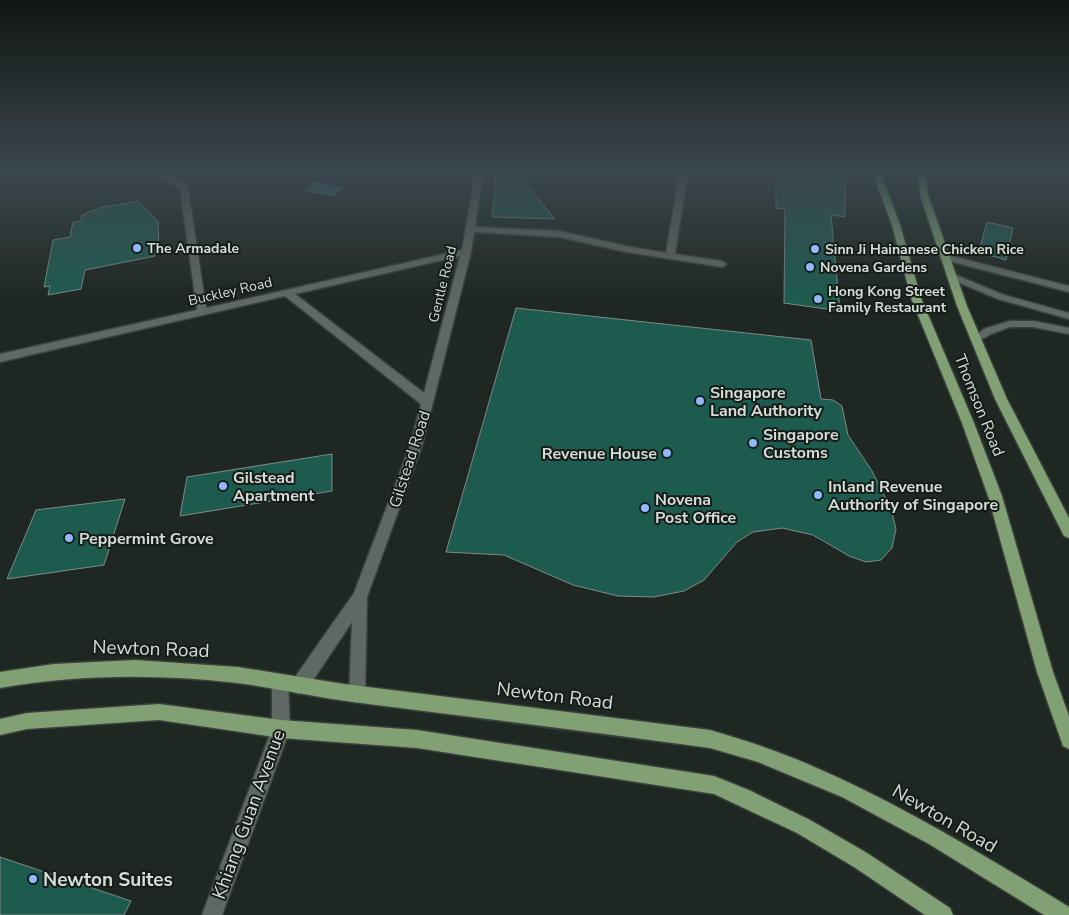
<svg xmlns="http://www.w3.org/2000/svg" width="1069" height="915" font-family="'Nunito Sans',sans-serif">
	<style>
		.water { fill: #2f7173; stroke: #619191 }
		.building { fill: #1e5b4f; stroke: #7e8b87 }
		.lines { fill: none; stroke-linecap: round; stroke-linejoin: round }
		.minor-casing { stroke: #39413c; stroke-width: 3 }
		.major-casing { stroke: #39413c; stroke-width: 3 }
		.minor { fill: #5f6963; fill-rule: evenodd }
		.major { fill: #81a074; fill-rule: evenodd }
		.poi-dot { fill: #90b8fd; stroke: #151d18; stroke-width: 2 }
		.labels { text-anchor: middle; stroke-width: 4; stroke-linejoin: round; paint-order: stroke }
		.far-poi-label { font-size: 14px; font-weight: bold; fill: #d6dcd8; stroke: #151d18; text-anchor: start }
		.far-street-label { font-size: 14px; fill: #d6dcd8; stroke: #151d18 }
		.poi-label { font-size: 16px; font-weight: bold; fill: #d6dcd8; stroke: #151d18; text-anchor: start }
		.street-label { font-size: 16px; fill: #d6dcd8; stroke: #151d18 }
		.near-street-label { font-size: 19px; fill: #d6dcd8; stroke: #151d18 }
		.near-poi-label { font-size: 19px; font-weight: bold; fill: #d6dcd8; stroke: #151d18; text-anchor: start }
	</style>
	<rect width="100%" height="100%" fill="#1e2721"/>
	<!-- water -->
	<path class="water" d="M 315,182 L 342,188 L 333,196 L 305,190 Z"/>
	<!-- building -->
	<g class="building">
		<path d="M 511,172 L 516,172 L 555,219 L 492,217 L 496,176 Z"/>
		<path d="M 776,172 L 846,172 L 845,217 L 831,215 L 840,311 L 784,303 L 785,209 L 776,208 Z"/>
		<path d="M 138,201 L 158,221 L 159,248 L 155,249 L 155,256 L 85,270 L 81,289 L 48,295 L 50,286 L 44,287 L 53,240 L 70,237 L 73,222 L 81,221 L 82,215 L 99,208 Z"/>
		<path d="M 987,222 L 1013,228 L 1006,260 L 979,252 Z"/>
		<path d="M 516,308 L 811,340 L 821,399 L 833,400 L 842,406 L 848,435 L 872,471 L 891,509 L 896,529 L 892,548 L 881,560 L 866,562 L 849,556 L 813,535 L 782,528 L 753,532 L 737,542 L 704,580 L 684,591 L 654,597 L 618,596 L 573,585 L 504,555 L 446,552 Z"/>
		<path d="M 332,454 L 332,491 L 180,516 L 187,477 Z"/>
		<path d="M 125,499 L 104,565 L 7,579 L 36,510 Z"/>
		<path d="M 0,857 L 131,901 L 124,915 L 0,915 Z"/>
	</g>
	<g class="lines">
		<!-- minor casing -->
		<g class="minor-casing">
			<g id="minor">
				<path d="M 153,172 C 165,172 182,177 188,188 L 206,308 L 462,250 L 475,175 L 473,172 L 481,172 L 483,175 L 475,227 L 559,231 L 626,246 L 666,253 L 679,177 L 656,172 L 688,172 L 675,254 L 722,261 L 727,264 L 722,267 L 626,252 L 559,237 L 474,232 L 471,252 L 422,446 L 367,597 L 365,695 L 363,701 L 357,703 L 351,701 L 349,695 L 352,622 L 305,692 L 299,694 L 293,692 L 291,686 L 293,680 L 354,593 L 410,446 L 421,404 L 285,296 L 0,362 L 0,354 L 197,310 L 180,188 ZM 460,256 L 424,393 L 295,294 Z"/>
				<path d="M 944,254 L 1069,286 L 1069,292 L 941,259 L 941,255 Z"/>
				<path d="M 951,273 L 1004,295 L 1069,313 L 1069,319 L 998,299 L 948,278 L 948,274 Z"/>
				<path d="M 1010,321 L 1033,321 L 1069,328 L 1069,334 L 1033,327 L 1010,327 L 991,334 L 977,342 L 972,339 L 984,329 Z"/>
				<path d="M 280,675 L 286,677 L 288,683 L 290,729 L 222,915 L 202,915 L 272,729 L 272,683 L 274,677 Z"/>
			</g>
		</g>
		<!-- major casing -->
		<g class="major-casing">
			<g id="major">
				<path d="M 875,172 L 883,172 L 882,177 L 900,225 L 921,298 L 974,423 L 1002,496 L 1053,672 L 1069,716 L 1069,749 L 1063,746 L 1037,672 L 988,496 L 962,423 L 911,298 L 892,225 L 874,177 Z"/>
				<path d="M 918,172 L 926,172 L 928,195 L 967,306 L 1007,399 L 1069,518 L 1069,538 L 1064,536 L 995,399 L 957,306 L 920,195 Z"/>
				<path d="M 135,660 L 238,667 L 344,684 L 710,730 C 744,740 778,751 810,765 C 901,804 985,856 1069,907 L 1069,915 L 1044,915 L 929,844 L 842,797 L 758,762 L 710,748 C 591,732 472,717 353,702 C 315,697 276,688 237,683 C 158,674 79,674 0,688 L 0,672 L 54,664 Z"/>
				<path d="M 159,704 L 281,720 L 417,730 L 714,776 L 751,791 L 810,820 L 867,853 L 950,908 L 953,915 L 925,915 L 854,867 L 797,833 L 714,794 L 417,748 L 281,738 L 159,720 L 27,729 L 0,735 L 0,719 L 27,713 Z"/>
			</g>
		</g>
		<!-- minor -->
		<use href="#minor" class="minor"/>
		<!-- major -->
		<use href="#major" class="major"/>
	</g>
	<!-- sky -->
	<linearGradient id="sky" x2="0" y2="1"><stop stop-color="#101512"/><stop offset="0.57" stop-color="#3b474e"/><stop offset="1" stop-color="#3b474e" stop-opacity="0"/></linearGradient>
	<rect width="1069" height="300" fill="url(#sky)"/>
	<!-- markers -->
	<g class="poi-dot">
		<circle cx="137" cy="248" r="5"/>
		<circle cx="815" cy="249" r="5"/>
		<circle cx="810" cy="267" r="5"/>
		<circle cx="818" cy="299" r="5"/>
		<circle cx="700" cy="401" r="5"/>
		<circle cx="753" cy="443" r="5"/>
		<circle cx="667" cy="453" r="5"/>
		<circle cx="223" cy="486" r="5"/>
		<circle cx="818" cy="495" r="5"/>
		<circle cx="645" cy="508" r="5"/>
		<circle cx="69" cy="538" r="5"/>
		<circle cx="33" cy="879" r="5"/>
	</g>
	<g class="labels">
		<!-- far-poi labels -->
		<g class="far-poi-label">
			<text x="147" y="253">The Armadale</text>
			<text x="825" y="254">Sinn Ji Hainanese Chicken Rice</text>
			<text x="820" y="272">Novena Gardens</text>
			<text x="828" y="296">Hong Kong Street<tspan x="828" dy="16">Family Restaurant</tspan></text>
		</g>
		<!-- far-street labels -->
		<g class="far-street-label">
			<text transform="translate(442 284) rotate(-76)" y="5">Gentle Road</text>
			<text transform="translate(230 291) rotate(-13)" y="5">Buckley Road</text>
		</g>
		<!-- poi labels -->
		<g class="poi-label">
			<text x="710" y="398">Singapore<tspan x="710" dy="18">Land Authority</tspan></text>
			<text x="763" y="440">Singapore<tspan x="763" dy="18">Customs</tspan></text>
			<text x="657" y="459" text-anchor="end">Revenue House</text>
			<text x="233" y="483">Gilstead<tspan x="233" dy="18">Apartment</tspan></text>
			<text x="828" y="492">Inland Revenue<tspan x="828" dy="18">Authority of Singapore</tspan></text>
			<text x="655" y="505">Novena<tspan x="655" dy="18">Post Office</tspan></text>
			<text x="79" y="544">Peppermint Grove</text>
		</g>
		<!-- street labels -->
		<g class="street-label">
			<text transform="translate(980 405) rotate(68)" y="6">Thomson Road</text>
			<text transform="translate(409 459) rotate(-72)" y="6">Gilstead Road</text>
		</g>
		<!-- near-street labels -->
		<g class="near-street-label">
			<text transform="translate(151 648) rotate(2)" y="7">Newton Road</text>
			<text transform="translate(555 695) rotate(7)" y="7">Newton Road</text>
			<text transform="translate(248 814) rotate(-70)" y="7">Khiang Guan Avenue</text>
			<text transform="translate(945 818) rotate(30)" y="7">Newton Road</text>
		</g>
		<!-- near-poi labels -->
		<g class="near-poi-label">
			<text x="43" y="886">Newton Suites</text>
		</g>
	</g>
</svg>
